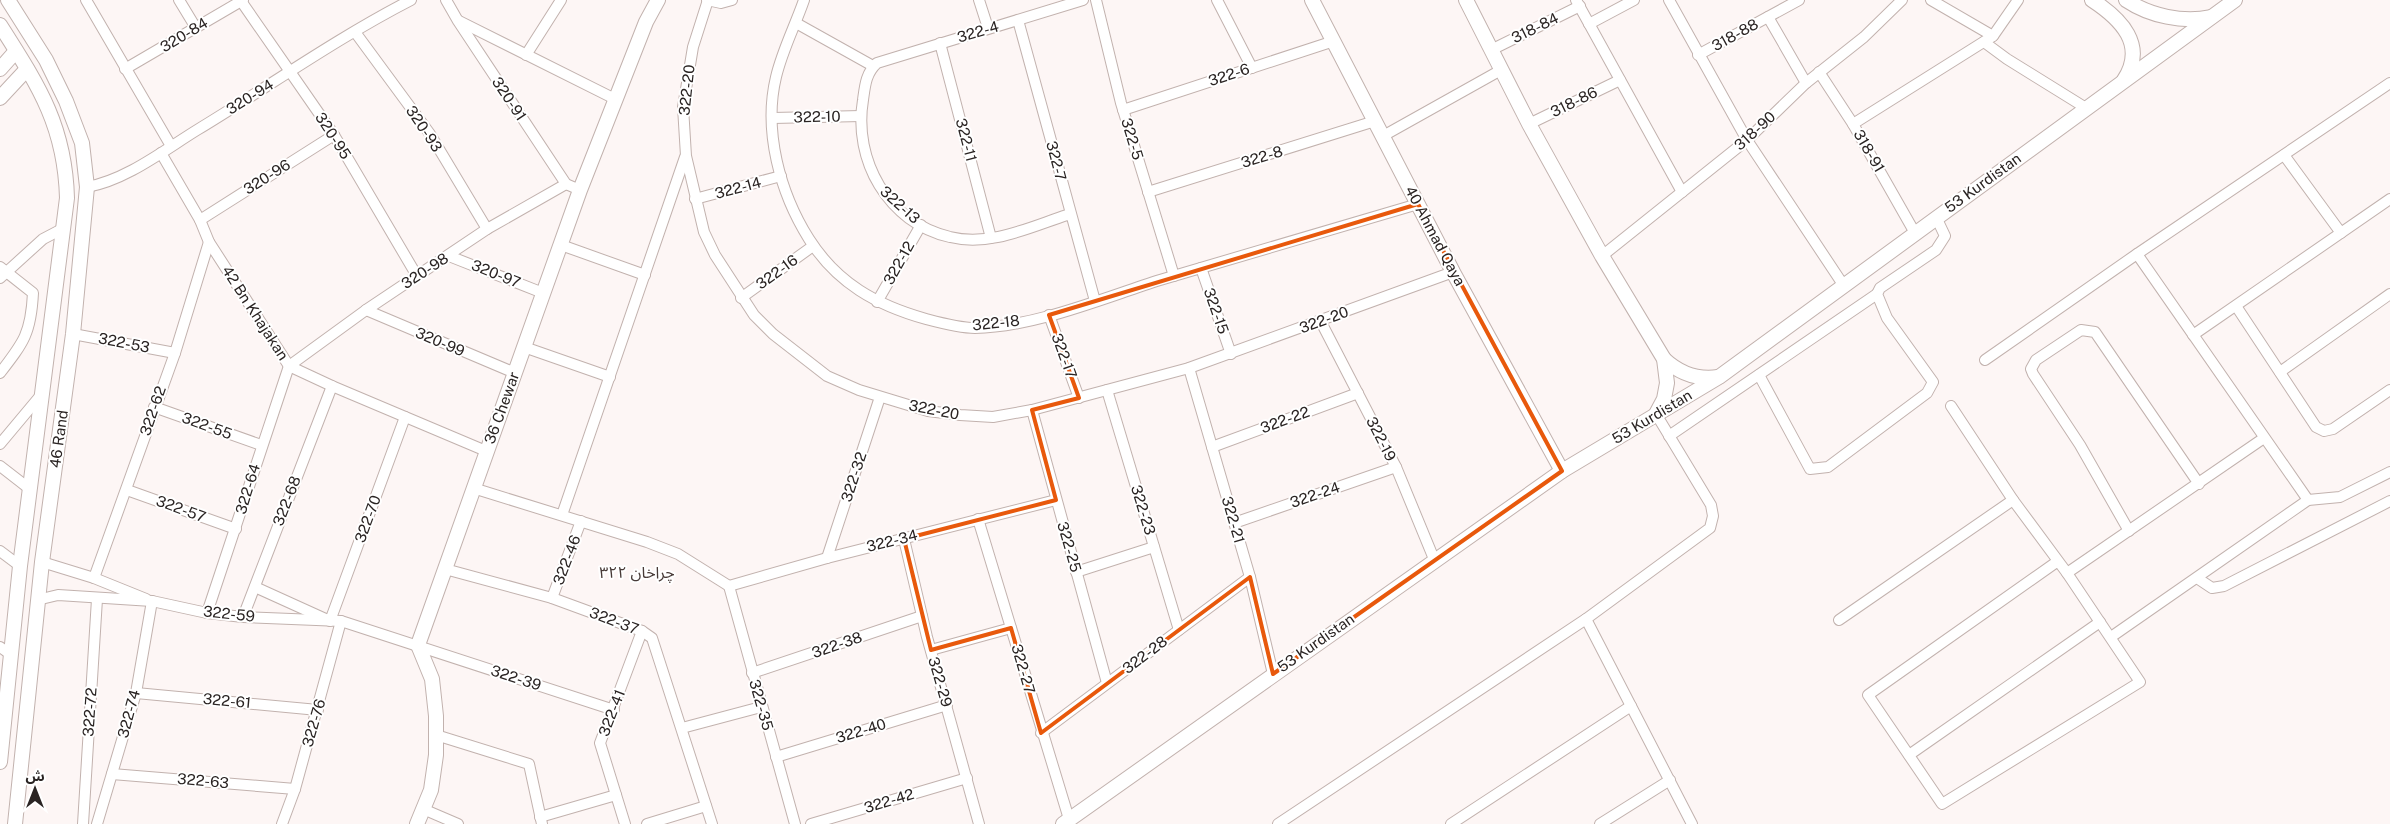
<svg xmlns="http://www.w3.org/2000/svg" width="2390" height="824" font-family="'Public Sans','Noto Sans Arabic',sans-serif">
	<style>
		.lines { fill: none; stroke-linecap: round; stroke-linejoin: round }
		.street-casing { stroke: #c2b2ae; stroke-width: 12 }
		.secondary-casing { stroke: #c2b2ae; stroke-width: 16 }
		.street { stroke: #fff; stroke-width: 10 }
		.secondary { stroke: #fff; stroke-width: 14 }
		.marked { fill: none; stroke: #e8590c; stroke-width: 4; stroke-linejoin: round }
		.labels { text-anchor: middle; stroke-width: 4; stroke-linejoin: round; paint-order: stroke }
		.street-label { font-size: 15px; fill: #2a2423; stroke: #fff }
		.neighbourhood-label { font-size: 16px; fill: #473a37; stroke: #fff }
	</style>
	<rect width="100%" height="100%" fill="#fdf6f5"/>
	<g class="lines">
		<!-- street casing -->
		<g class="street-casing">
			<g id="street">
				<path d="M 86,0 L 171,146"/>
				<path d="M 179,0 L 196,28"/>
				<path d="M 446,0 L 458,21 L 566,184 L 580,190"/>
				<path d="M 707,0 L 721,3 L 732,0"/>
				<path d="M 708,0 L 693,47 L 683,107 L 686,156 L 704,232 L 715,255 L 754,315 L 773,334 L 827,376 L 859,390 L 928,411 L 960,415 L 993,417 L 1032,410 L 1189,368 L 1453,272"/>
				<path d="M 804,0 C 795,26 782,51 776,77 C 763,131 780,193 809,239 C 837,283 876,305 926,319 C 941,323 959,328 975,328 C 1035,327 1103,298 1160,280 C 1246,254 1332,229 1418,204"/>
				<path d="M 979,0 L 988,28"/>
				<path d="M 1096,0 L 1121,103 L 1174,276"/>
				<path d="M 1217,0 L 1252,68"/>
				<path d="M 1576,0 L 1682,192"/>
				<path d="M 1669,0 L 1747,140 L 1844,286"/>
				<path d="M 1931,0 L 1993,36 L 2018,0"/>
				<path d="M 241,1 L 334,135 L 417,276"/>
				<path d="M 1768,17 L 1806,83"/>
				<path d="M 1018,20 L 1095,301"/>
				<path d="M 459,21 L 615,99"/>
				<path d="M 796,23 L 873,66"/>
				<path d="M 1589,24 L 1634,0"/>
				<path d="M 355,32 L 430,134 L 487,229"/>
				<path d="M 1984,42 L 2007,59 L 2086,108"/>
				<path d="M 940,43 L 991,238"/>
				<path d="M 1491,50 L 1580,6"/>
				<path d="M 526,55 L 561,0"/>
				<path d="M 1698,55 L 1799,0"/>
				<path d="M 125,69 L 243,0"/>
				<path d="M 1819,72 L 1853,124 L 1915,233"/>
				<path d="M 1123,110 L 1334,41"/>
				<path d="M 773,118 L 861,116"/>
				<path d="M 1529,124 L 1620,80"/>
				<path d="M 1853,124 L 1993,36"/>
				<path d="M 1383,136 L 1501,70"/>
				<path d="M 161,153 L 200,220 L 209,242 L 289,366 L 332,386 L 486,451"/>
				<path d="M 2284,155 L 2341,233"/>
				<path d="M 87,187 C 126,180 163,151 197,130 C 268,87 337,38 411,0"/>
				<path d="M 1148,192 L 1375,121"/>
				<path d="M 695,199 L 781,176"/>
				<path d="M 1071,216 L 1067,215 C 1030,227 990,247 950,237 C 888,223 853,160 863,100 C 865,85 866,73 877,63 L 1083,0"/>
				<path d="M 200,220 L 334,135"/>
				<path d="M 561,245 L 645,275"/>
				<path d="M 2137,254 L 2308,500"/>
				<path d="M 449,256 L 543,293"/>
				<path d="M 1602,256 L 1747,140 L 1806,83 L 1864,37 L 1902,0"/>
				<path d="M 0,267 L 33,293 C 31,333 24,342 0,373"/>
				<path d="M 1201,268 L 1231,354"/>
				<path d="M 0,278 L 43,239 L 64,228"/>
				<path d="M 741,298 L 813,246"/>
				<path d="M 877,302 L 921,225"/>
				<path d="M 2236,306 L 2316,427 L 2324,431 L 2333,429 L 2390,390"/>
				<path d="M 366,310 L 515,373"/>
				<path d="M 1049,315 L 1079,398"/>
				<path d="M 1321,322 L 1396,467 L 1434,559"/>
				<path d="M 73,334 L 175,353"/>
				<path d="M 2193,335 L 2390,199"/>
				<path d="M 524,347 L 610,377"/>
				<path d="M 1985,360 L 2137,254 L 2390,83"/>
				<path d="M 1189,368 L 1250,577 L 1273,674"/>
				<path d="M 2280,372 L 2390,294"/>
				<path d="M 1759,375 L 1810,469 L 1828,467 L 1927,393 L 1933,382 L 1887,318 L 1877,294 L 1880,288 L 1936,250 L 1945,236 L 1936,217"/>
				<path d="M 1107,390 L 1179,630"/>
				<path d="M 1951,406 L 2013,500 L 2067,573 L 2140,682 L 1942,804 L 1868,695 L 2058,561"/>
				<path d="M 154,407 L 261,445"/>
				<path d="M 1032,410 L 1107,683"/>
				<path d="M 1669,436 L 1877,294"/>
				<path d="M 0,444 L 41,395"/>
				<path d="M 1212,447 L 1358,393"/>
				<path d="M 0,466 L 31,490"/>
				<path d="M 473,488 L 647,542 L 678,554 L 729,586"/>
				<path d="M 127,490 L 236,529"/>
				<path d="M 562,515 L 685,157"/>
				<path d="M 978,519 L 1069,819"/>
				<path d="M 1234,523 L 1396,467"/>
				<path d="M 2129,531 L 2080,445 L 2033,374 L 2031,369 L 2036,360 L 2081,330 L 2095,332 L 2199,484"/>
				<path d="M 904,539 L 927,637 L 979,824"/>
				<path d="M 0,551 L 20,566"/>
				<path d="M 827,558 L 880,397"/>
				<path d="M 42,562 L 94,578 L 146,599"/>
				<path d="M 445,569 L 552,598 L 642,631 L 652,638 L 712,824"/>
				<path d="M 1076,572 L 1154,547"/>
				<path d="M 2067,573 L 2264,438"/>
				<path d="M 94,578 L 175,353 L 209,242"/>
				<path d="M 2197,578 L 2212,588 L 2224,586 L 2390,501"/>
				<path d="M 729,586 L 827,558 L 1056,500"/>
				<path d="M 729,586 L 795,824"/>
				<path d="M 255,587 L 330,621 L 405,417"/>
				<path d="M 552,598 L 581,521"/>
				<path d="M 37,600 L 58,595 L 152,601 L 207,613 L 243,617 L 341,621 L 614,710"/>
				<path d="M 207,613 L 289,366 L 366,310 L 487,229 L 566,184"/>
				<path d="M 243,617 L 332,386"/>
				<path d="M 1586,619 L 1692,824"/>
				<path d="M 1839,620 L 2013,500"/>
				<path d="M 2111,637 L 2308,500 L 2340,497 L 2390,472"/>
				<path d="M 0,647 L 10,654"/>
				<path d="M 931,650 L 1011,628"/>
				<path d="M 752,673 L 922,616"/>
				<path d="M 136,693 L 318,710"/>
				<path d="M 682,728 L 761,707"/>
				<path d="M 1041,733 L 1250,577"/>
				<path d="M 436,735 L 529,764 L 542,824"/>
				<path d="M 1909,755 L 2100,622"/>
				<path d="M 776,757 L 947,705"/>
				<path d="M 112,774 L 295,789"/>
				<path d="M 423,809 L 458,824"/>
				<path d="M 540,817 L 616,795"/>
				<path d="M 83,824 L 97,599"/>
				<path d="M 97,824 L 136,693 L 152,601"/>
				<path d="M 282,824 L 295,789 L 341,621"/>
				<path d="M 625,824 L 600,743 L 642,631"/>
				<path d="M 647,824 L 706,806"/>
				<path d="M 811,824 L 967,778"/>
				<path d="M 1278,824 L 1586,619 L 1710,528 L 1713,516 L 1711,505 L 1656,414"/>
				<path d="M 1451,824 L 1631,706"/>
				<path d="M 1600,824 L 1670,780"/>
			</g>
		</g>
		<!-- secondary casing -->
		<g class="secondary-casing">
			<g id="secondary">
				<path d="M 8,0 L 46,60 L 66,101 L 82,143 L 87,187 L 73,334 L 42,562 L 15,824"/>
				<path d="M 1312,0 L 1453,272 L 1562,471"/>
				<path d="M 1466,0 L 1529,124 L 1602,256 L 1664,359 L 1667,383 L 1664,399 L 1656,414"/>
				<path d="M 2092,0 C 2121,19 2147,45 2124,80"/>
				<path d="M 2126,0 C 2150,16 2183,23 2211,17"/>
				<path d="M 0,25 C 38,85 65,125 67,198 L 20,566 L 0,762"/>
				<path d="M 0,69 L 16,51"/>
				<path d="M 0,98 L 27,69"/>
				<path d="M 1664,359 C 1679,373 1697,380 1718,377"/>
				<path d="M 417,824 L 431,790 L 436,755 L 436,716 L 432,679 L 418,645 L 580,190 L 646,22 L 658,0"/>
				<path d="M 1063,824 L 1562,471 L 1719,377 L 2235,0"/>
			</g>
		</g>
		<!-- street -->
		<use href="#street" class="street"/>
		<!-- secondary -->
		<use href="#secondary" class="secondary"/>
	</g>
	<!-- marked area -->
	<path class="marked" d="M 1418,204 L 1562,471 L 1273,674 L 1250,577 L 1041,733 L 1011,628 L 931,650 L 904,539 L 1056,500 L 1032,410 L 1079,398 L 1049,315 Z"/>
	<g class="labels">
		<!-- street labels -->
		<g class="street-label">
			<text transform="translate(1535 28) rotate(-26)" y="5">318-84</text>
			<text transform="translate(978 32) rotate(-16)" y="5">322-4</text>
			<text transform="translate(184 35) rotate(-31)" y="5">320-84</text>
			<text transform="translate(1735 35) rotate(-29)" y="5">318-88</text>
			<text transform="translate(1229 75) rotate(-18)" y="5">322-6</text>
			<text transform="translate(687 90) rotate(-84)" y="5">322-20</text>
			<text transform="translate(250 97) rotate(-32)" y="5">320-94</text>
			<text transform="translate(509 99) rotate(56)" y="5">320-91</text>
			<text transform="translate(1574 102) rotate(-26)" y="5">318-86</text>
			<text transform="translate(817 117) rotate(-1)" y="5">322-10</text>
			<text transform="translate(424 129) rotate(56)" y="5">320-93</text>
			<text transform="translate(1755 131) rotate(-42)" y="5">318-90</text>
			<text transform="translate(333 136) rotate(57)" y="5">320-95</text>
			<text transform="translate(1132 139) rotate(73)" y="5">322-5</text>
			<text transform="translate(966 140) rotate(75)" y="5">322-11</text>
			<text transform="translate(1869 151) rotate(60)" y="5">318-91</text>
			<text transform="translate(1262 157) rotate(-17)" y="5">322-8</text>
			<text transform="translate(1056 161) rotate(75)" y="5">322-7</text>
			<text transform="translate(267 177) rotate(-32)" y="5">320-96</text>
			<text transform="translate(1983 183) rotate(-36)" y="5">53 Kurdistan</text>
			<text transform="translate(738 188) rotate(-15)" y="5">322-14</text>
			<text transform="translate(900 205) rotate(42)" y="5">322-13</text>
			<text transform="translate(1435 236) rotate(62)" y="5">40 Ahmad Qaya</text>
			<text transform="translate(899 263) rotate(-61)" y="5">322-12</text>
			<text transform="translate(425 271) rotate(-33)" y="5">320-98</text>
			<text transform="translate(777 272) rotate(-36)" y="5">322-16</text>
			<text transform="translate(496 274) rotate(22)" y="5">320-97</text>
			<text transform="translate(1216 311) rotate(71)" y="5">322-15</text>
			<text transform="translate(255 313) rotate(57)" y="5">42 Bn Khajakan</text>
			<text transform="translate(1324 320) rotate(-20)" y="5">322-20</text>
			<text transform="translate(996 323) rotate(-6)" y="5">322-18</text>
			<text transform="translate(440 342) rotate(23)" y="5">320-99</text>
			<text transform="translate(124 343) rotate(11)" y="5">322-53</text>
			<text transform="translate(1064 356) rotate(70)" y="5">322-17</text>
			<text transform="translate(502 408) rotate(-70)" y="5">36 Chewar</text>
			<text transform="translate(934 410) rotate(11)" y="5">322-20</text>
			<text transform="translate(153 411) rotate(-71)" y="5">322-62</text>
			<text transform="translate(1652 417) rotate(-31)" y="5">53 Kurdistan</text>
			<text transform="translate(1285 420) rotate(-20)" y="5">322-22</text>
			<text transform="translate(207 426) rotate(20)" y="5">322-55</text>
			<text transform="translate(59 439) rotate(-82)" y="5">46 Rand</text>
			<text transform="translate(1381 439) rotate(63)" y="5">322-19</text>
			<text transform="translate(854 477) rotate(-72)" y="5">322-32</text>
			<text transform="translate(248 489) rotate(-73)" y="5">322-64</text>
			<text transform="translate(1315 495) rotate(-19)" y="5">322-24</text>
			<text transform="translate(287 501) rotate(-69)" y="5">322-68</text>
			<text transform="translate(181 509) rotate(20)" y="5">322-57</text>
			<text transform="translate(1143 510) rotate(73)" y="5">322-23</text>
			<text transform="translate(368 519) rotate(-70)" y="5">322-70</text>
			<text transform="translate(1233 520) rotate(74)" y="5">322-21</text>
			<text transform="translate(892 541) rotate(-14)" y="5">322-34</text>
			<text transform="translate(1069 547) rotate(74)" y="5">322-25</text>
			<text transform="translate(567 560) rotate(-69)" y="5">322-46</text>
			<text transform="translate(229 614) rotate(6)" y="5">322-59</text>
			<text transform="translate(614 621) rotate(21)" y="5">322-37</text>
			<text transform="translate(1316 643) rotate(-35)" y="5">53 Kurdistan</text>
			<text transform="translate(837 645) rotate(-19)" y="5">322-38</text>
			<text transform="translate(1145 655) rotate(-37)" y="5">322-28</text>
			<text transform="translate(1023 669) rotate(74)" y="5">322-27</text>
			<text transform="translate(516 678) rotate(18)" y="5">322-39</text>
			<text transform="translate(940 682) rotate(74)" y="5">322-29</text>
			<text transform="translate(227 701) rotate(5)" y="5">322-61</text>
			<text transform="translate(761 705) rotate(74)" y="5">322-35</text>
			<text transform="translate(90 712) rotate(-86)" y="5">322-72</text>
			<text transform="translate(612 713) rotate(-69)" y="5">322-41</text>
			<text transform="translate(129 714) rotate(-75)" y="5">322-74</text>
			<text transform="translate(314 723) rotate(-74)" y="5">322-76</text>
			<text transform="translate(861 731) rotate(-17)" y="5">322-40</text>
			<text transform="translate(203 781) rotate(5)" y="5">322-63</text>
			<text transform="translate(889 801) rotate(-17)" y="5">322-42</text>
		</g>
		<!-- neighbourhood labels -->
		<g class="neighbourhood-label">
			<text x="637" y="578">چراخان ٣٢٢</text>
		</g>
	</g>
	<!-- north arrow -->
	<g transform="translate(35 789)" stroke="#ffffff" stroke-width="4" paint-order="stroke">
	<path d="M0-4L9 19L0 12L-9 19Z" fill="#2a2423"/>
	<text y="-8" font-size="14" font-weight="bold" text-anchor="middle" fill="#2a2423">ش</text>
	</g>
</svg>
